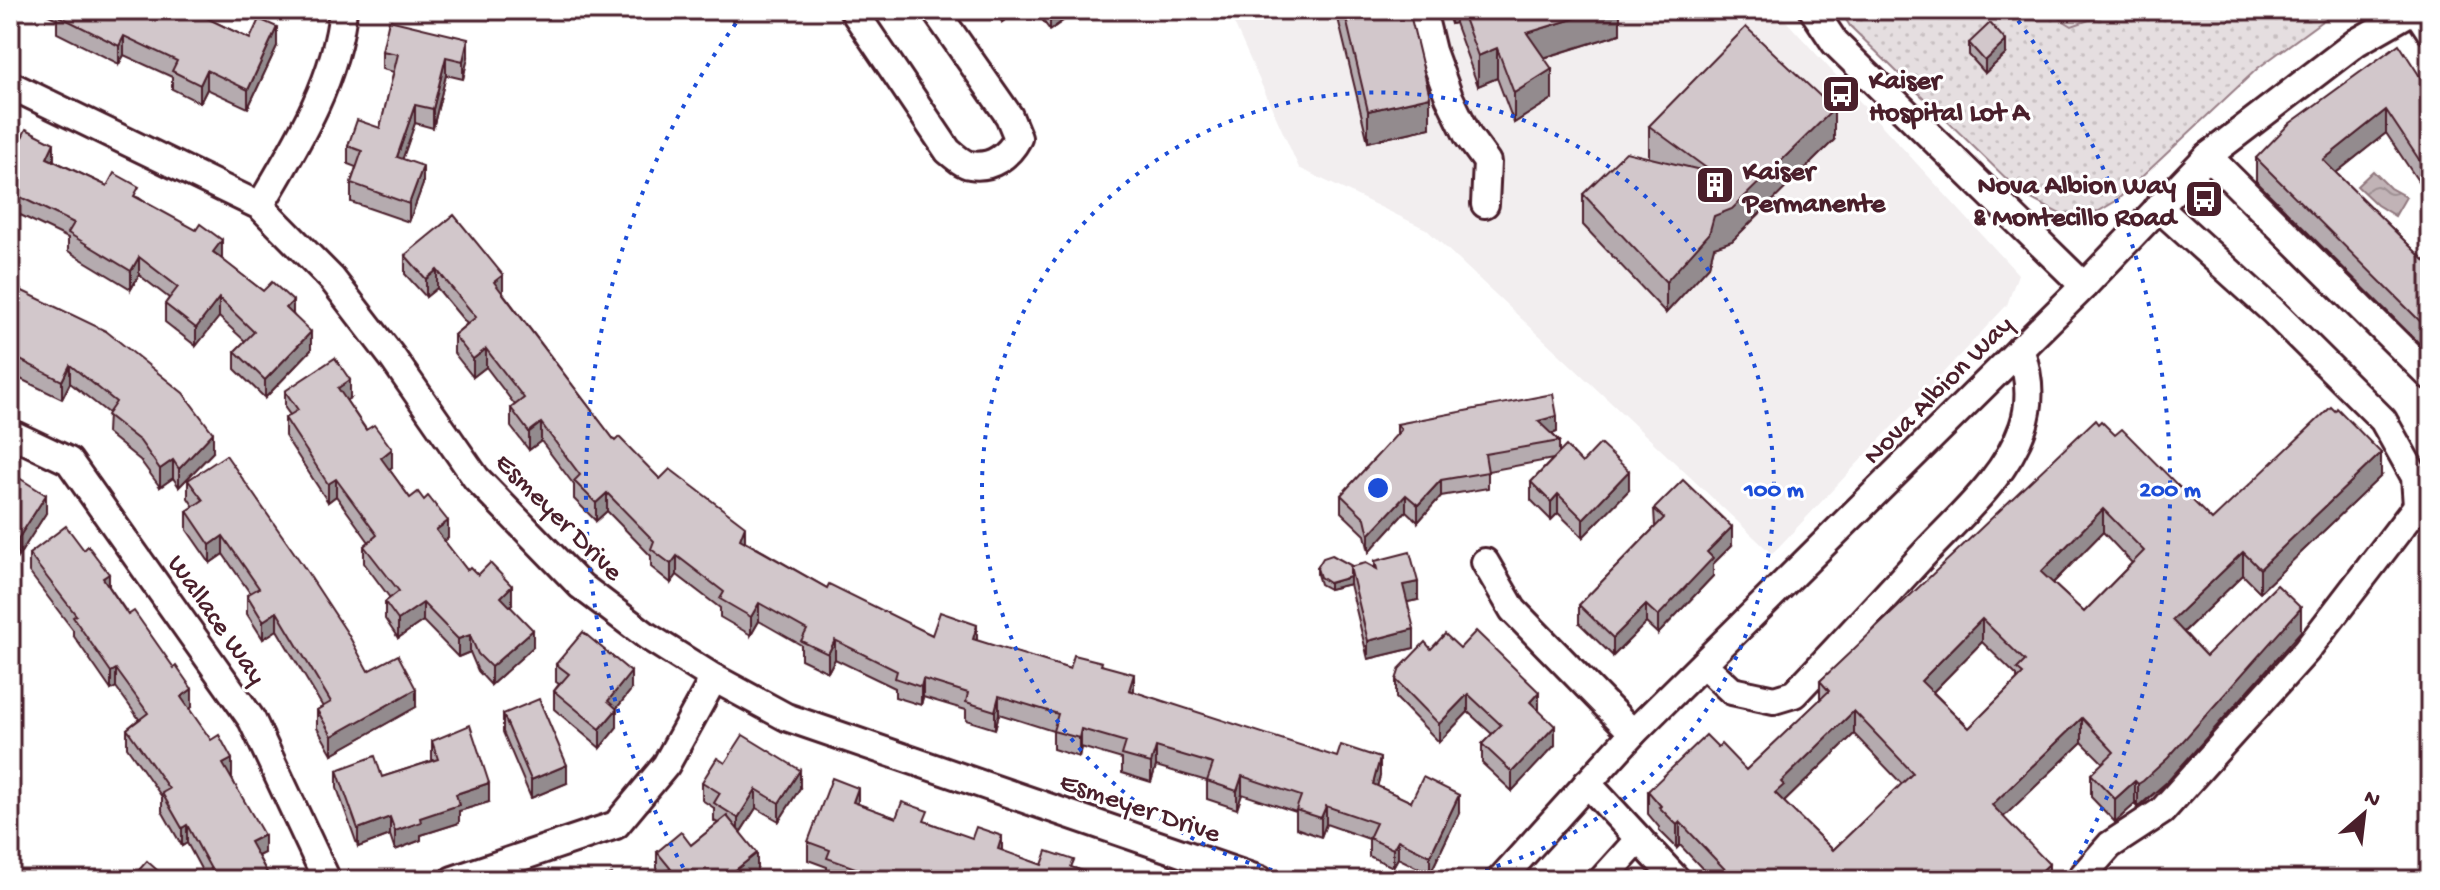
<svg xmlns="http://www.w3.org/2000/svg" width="2440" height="890" font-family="'Gochi Hand',sans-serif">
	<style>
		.built { fill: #f2eeef }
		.grass { fill: url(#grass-dots); stroke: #987e86; stroke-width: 2 }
		.garden { fill: #e5dee0; stroke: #987e86; stroke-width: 2 }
		.water { fill: url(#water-waves); stroke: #91787e; stroke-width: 2 }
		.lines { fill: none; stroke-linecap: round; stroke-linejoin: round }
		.minor-casing { stroke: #4a1f2b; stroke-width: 32 }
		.minor { stroke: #fff; stroke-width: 26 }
		.wall { fill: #b5abaf; stroke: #4a1f2b; stroke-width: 2; fill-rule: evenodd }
		.shaded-wall { fill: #938b8e; stroke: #4a1f2b; stroke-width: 2 }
		.building { fill: #d2c7cb; stroke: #4a1f2b; stroke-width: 2; fill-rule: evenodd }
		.ring { fill: none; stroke: #1d4ed8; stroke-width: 4; stroke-dasharray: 4 8 }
		.labels { text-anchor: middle; stroke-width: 6; stroke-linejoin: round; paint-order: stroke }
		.poi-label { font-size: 28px; font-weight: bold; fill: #4a1f2b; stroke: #fff; text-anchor: start }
		.street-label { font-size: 28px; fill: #4a1f2b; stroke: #fff }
		.centre { fill: #1d4ed8; stroke: #fff; stroke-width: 4 }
		.ring-label { font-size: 24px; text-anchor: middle; font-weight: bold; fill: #1d4ed8; stroke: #fff; stroke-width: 6; stroke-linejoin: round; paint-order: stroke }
	</style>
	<defs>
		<pattern id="grass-dots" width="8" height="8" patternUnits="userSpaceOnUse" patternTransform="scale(2)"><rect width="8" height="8" fill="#e5dee0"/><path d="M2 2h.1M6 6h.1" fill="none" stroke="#c6bec0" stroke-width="1.8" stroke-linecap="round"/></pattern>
		<pattern id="water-waves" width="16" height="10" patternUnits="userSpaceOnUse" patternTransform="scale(2)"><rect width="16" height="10" fill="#c1b3b6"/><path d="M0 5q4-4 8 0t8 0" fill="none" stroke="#9f9194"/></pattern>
	</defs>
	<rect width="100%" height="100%" fill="#fff"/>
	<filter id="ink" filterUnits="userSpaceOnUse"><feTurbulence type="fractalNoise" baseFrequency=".0125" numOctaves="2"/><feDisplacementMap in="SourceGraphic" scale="16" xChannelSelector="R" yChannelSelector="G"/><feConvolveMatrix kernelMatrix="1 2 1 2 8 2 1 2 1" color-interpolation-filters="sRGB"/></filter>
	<g filter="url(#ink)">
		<!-- built -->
		<path class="built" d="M 1228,10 L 1776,10 L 2018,274 L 2007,305 L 1772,554 L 1426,229 L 1299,168 Z"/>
		<!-- grass -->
		<path class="grass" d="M 1840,10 L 2337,10 L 2258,68 L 2116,201 L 2099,211 L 2060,214 L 2022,194 L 1850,26 Z"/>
		<!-- garden -->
		<path class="garden" d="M 2046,10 L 2118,10 L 2072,26 Z"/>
		<!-- water -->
		<path class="water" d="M 2373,171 L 2390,188 L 2406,197 L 2395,216 L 2377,205 L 2357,186 Z"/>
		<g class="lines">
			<!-- minor casing -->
			<g class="minor-casing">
				<g id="minor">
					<path d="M 853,10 L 948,151 C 954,156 963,164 970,165 C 992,169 1009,155 1018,138 L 1009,116 L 935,10"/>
					<path d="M 1422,10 L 1432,51 L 1449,97 L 1468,136 L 1487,162 L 1485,204"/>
					<path d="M 1813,10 L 1835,43 L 2084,286"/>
					<path d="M 2416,10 L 2430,31"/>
					<path d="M 10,85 L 260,206 L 332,279 L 392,357 L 476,478 L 581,586 L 647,636 L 714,678 L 786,717 L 1260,880"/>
					<path d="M 2208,156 L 2430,376"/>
					<path d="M 260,206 C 296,145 336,82 343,10"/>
					<path d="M 10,433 L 69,461 L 252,720 L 327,880"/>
					<path d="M 1485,562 L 1513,610 L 1633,733"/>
					<path d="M 1703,664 L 1732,691 L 1774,700 L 1794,694 C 1839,647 1883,599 1927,551 C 1962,514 2006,476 2023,427 C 2032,401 2029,374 2020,349"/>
					<path d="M 1587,783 L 1677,880"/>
					<path d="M 453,880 L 616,825 L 666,765 L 714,678"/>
					<path d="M 1500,880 L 1633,733 L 2084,286 L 2208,156 L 2357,42 L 2413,10"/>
					<path d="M 1602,880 L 1639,839"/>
					<path d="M 2079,880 L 2110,845 L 2162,811 L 2306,651 L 2417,506 L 2415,477 L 2383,420 L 2273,311 L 2158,207"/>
				</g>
			</g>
			<!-- minor -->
			<use href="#minor" class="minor"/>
		</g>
		<!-- wall -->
		<g class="wall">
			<path d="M 38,10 L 190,10 L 250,39 L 277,46 L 248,108 L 207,89 L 200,103 L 172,89 L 172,77 L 124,55 L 119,64 L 57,33 L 57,19 Z"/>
			<path d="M 994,10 L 1019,10 L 1002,22 Z"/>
			<path d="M 1035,10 L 1078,10 L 1050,30 Z"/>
			<path d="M 1336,10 L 1409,10 L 1430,128 L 1368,142 Z"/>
			<path d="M 1446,10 L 1620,10 L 1620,34 L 1544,58 L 1552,99 L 1514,123 L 1497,78 L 1478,86 L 1455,23 L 1451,24 Z"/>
			<path d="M 1969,43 L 2006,54 L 1985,73 L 1969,55 Z"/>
			<path d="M 382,51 L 468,57 L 463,79 L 446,75 L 433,128 L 415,123 L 402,159 L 423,184 L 409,222 L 351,202 L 351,183 L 356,167 L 348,164 L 348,146 L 380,128 L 394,72 L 382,69 Z"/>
			<path d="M 2430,92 L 2430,199 L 2386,133 L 2336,173 L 2430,266 L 2430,354 L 2256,181 L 2256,158 Z"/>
			<path d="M 1649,126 L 1834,140 L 1732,241 L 1714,247 L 1709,266 L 1666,313 L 1583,225 L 1583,194 L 1649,158 Z"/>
			<path d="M 10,140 L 107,186 L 139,198 L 221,259 L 293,314 L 311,350 L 265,398 L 235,369 L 235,351 L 245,341 L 219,317 L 196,346 L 165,322 L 165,304 L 169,298 L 139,275 L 131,289 L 68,251 L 68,238 L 10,210 Z"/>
			<path d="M 405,255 L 503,293 L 615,441 L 660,479 L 745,541 L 827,588 L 932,635 L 977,641 L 1070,669 L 1102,665 L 1134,692 L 1380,776 L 1377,786 L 1411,802 L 1459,813 L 1430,874 L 1398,858 L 1393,867 L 1369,856 L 1369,839 L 1326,824 L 1321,837 L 1296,828 L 1296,812 L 1242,794 L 1237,809 L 1207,799 L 1207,781 L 1156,766 L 1151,782 L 1122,773 L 1122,759 L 1081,747 L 1079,757 L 1053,749 L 1053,731 L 999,714 L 995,729 L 966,720 L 966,710 L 923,697 L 921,705 L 895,697 L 895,688 L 835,659 L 828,672 L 801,659 L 801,645 L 759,621 L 751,635 L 720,617 L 720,608 L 677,575 L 671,583 L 651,567 L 651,556 L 607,511 L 596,521 L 574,499 L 574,485 L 541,441 L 529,450 L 511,427 L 511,408 L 515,405 L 486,367 L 473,377 L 454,353 L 454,335 L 467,324 L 437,288 L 426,297 L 405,274 Z"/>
			<path d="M 10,285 L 213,452 L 179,487 L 173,478 L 160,487 L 140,460 L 107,433 L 108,413 L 70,383 L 62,399 L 10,374 Z"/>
			<path d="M 285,391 L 350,398 L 346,400 L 392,467 L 389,469 L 410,498 L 448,538 L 444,541 L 467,570 L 478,575 L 512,604 L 510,606 L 533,647 L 491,685 L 478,671 L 470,652 L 458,657 L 423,621 L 398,638 L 385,619 L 385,602 L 390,598 L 364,563 L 364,546 L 369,542 L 336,496 L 328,502 L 285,436 L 285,418 L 290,415 L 285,408 Z"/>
			<path d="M 1397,424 L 1557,432 L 1552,434 L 1559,441 L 1559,453 L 1582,463 L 1629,490 L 1583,537 L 1558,513 L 1551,520 L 1531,500 L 1531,482 L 1553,459 L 1488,471 L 1488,488 L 1441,496 L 1418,522 L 1406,511 L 1369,552 L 1365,535 L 1341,512 L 1341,495 L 1397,435 Z"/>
			<path d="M 2098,424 L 2115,435 L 2212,520 L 2381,476 L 2260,592 L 2243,575 L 2184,632 L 2206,656 L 2301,631 L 2168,781 L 2143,804 L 2138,807 L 2135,804 L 2115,822 L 2091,797 L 2091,774 L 2103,763 L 2082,742 L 2003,817 L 2049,880 L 1713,880 L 1680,845 L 1677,848 L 1659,830 L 1659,827 L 1648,814 L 1648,791 L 1718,747 L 1746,770 L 1820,700 L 1820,681 ZM 2103,532 L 2132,563 L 2084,612 L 2053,583 ZM 1982,642 L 2017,676 L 2017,680 L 1969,728 L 1933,692 ZM 1854,734 L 1902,784 L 1833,850 L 1784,802 Z"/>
			<path d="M 10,479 L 46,513 L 18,557 L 10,552 Z"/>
			<path d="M 188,480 L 368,671 L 416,707 L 332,754 L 317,728 L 317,710 L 323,707 L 277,630 L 263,639 L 247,614 L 247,595 L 250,593 L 223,554 L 210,563 L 187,530 L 187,511 L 194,507 L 188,498 Z"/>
			<path d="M 1654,509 L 1732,545 L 1713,564 L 1713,576 L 1658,634 L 1646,623 L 1613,656 L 1579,623 L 1579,605 L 1655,527 Z"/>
			<path d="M 84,550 L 192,707 L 189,709 L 232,778 L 264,853 L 258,856 L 271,880 L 207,880 L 187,843 L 182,846 L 162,811 L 162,797 L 127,747 L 127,729 L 139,719 L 116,687 L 111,690 L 73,635 L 73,630 L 29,572 L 29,554 Z"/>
			<path d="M 1375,561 L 1418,600 L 1407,602 L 1414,648 L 1368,659 L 1350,584 L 1329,589 L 1320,584 L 1317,574 L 1317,568 L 1352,566 L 1375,568 Z"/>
			<path d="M 1460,648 L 1539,711 L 1555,745 L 1512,791 L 1482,763 L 1482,744 L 1492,734 L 1468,712 L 1439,742 L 1396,698 L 1396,680 L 1431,649 Z"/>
			<path d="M 556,664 L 631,690 L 617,708 L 617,727 L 600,748 L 554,709 L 554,691 L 559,684 L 556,682 Z"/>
			<path d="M 503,714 L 567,783 L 531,798 L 503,732 Z"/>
			<path d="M 432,741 L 489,802 L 459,811 L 459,823 L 421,835 L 421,840 L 395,850 L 390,835 L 358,847 L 337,788 L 337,770 L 382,777 L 432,761 Z"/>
			<path d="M 725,763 L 800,788 L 779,821 L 756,808 L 740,833 L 757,871 L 746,880 L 636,880 L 659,872 L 657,870 L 657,852 L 691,845 L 718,823 L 714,821 L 714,808 L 702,800 L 702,782 Z"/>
			<path d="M 858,804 L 896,818 L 928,822 L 1002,851 L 1042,865 L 1074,868 L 1108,880 L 837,880 L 827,876 L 827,867 L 808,860 L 808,842 Z"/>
		</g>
		<!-- shaded-wall -->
		<g class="shaded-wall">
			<path d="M 1002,10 L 1019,10 L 1002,22 Z"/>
			<path d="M 1050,10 L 1078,10 L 1050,30 Z"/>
			<path d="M 1451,10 L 1455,10 L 1455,23 L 1451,24 Z"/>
			<path d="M 1602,10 L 1620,10 L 1620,34 L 1527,63 L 1527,33 Z"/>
			<path d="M 277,27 L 277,46 L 248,108 L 248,90 Z"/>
			<path d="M 124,36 L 124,55 L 119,64 L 119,46 Z"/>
			<path d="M 468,39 L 468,57 L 463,79 L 463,61 Z"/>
			<path d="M 2006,41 L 2006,54 L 1985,73 L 1985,61 Z"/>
			<path d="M 1497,48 L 1497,78 L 1478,86 L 1478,56 Z"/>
			<path d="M 446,57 L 446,75 L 433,128 L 433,109 Z"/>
			<path d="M 1552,69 L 1552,99 L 1514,123 L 1514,93 Z"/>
			<path d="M 207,70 L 207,89 L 200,103 L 200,85 Z"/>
			<path d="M 1430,97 L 1430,128 L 1368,142 L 1368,111 Z"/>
			<path d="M 415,105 L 415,123 L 397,175 L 397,157 Z"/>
			<path d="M 1834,109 L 1834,140 L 1732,241 L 1714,247 L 1709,266 L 1666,313 L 1666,282 L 1714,216 Z"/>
			<path d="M 2386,110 L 2386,133 L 2323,183 L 2323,160 Z"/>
			<path d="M 54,143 L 54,161 L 47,158 Z"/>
			<path d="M 423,166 L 423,184 L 409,222 L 409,204 Z"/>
			<path d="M 222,240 L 222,258 L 213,252 Z"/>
			<path d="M 139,257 L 139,275 L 131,289 L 131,271 Z"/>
			<path d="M 437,270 L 437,288 L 426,297 L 426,279 Z"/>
			<path d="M 503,275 L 503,293 L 494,300 L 494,282 Z"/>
			<path d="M 219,298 L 219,317 L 196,346 L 196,328 Z"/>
			<path d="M 293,301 L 293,319 L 286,308 Z"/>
			<path d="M 311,332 L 311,350 L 265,398 L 265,380 Z"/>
			<path d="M 486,349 L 486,367 L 473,377 L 473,359 Z"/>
			<path d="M 70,365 L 70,383 L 62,399 L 62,381 Z"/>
			<path d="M 350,380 L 350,398 L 338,406 L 338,388 Z"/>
			<path d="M 1557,416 L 1557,432 L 1538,437 L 1538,421 Z"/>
			<path d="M 541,423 L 541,441 L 529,450 L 529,432 Z"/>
			<path d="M 213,433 L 213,452 L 179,487 L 179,469 Z"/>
			<path d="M 392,449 L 392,467 L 381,475 L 381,458 Z"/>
			<path d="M 2381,453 L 2381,476 L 2260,592 L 2260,569 Z"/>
			<path d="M 173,460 L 173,478 L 160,487 L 160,469 Z"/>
			<path d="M 1629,471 L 1629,490 L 1583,537 L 1583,519 Z"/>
			<path d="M 336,479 L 336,496 L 328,502 L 328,484 Z"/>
			<path d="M 1441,480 L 1441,496 L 1418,522 L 1418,505 Z"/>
			<path d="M 607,493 L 607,511 L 596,521 L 596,503 Z"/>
			<path d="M 1558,494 L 1558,513 L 1551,520 L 1551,502 Z"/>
			<path d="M 46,495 L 46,513 L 18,557 L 18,539 Z"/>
			<path d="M 1406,495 L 1406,511 L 1369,552 L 1369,535 Z"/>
			<path d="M 2103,509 L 2103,532 L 2041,595 L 2041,572 Z"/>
			<path d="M 448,521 L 448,538 L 436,548 L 436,530 Z"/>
			<path d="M 745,526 L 745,544 L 740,539 Z"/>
			<path d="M 1732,527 L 1732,545 L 1713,564 L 1713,576 L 1658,634 L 1658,616 L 1707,552 Z"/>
			<path d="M 223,536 L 223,554 L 210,563 L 210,545 Z"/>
			<path d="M 2243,552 L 2243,575 L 2172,643 L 2172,620 Z"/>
			<path d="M 677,556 L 677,575 L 671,583 L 671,564 Z"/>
			<path d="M 109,574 L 109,592 L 103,578 Z"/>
			<path d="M 1350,577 L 1350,584 L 1329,589 L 1329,583 Z"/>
			<path d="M 1418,582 L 1418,600 L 1403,603 L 1403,585 Z"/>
			<path d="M 512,586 L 512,604 L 501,614 L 501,597 Z"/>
			<path d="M 423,603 L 423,621 L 398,638 L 398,620 Z"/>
			<path d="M 759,603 L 759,621 L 751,635 L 751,617 Z"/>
			<path d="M 1646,605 L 1646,623 L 1613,656 L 1613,638 Z"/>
			<path d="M 2301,608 L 2301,631 L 2168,781 L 2138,807 L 2138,784 Z"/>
			<path d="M 277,612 L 277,630 L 263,639 L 263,621 Z"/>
			<path d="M 1982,619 L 1982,642 L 1921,704 L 1921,681 Z"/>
			<path d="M 977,625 L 977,643 L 973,639 Z"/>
			<path d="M 1414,629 L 1414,648 L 1368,659 L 1368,641 Z"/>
			<path d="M 533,630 L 533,647 L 491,685 L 491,667 Z"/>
			<path d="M 470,635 L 470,652 L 458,657 L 458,639 Z"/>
			<path d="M 835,640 L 835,659 L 828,672 L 828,654 Z"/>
			<path d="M 116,669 L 116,687 L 111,690 L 111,672 Z"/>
			<path d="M 631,672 L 631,690 L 608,719 L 608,701 Z"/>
			<path d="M 1134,674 L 1134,692 L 1129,690 Z"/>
			<path d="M 923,679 L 923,697 L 921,705 L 921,687 Z"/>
			<path d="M 192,689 L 192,707 L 181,715 L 181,697 Z"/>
			<path d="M 416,689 L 416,707 L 332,754 L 332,736 Z"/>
			<path d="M 1539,692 L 1539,711 L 1530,702 Z"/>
			<path d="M 1468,694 L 1468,712 L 1439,742 L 1439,724 Z"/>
			<path d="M 999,696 L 999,714 L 995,729 L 995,711 Z"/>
			<path d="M 617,709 L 617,727 L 600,748 L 600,729 Z"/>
			<path d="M 1854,711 L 1854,734 L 1784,802 L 1775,793 L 1781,782 Z"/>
			<path d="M 2082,718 L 2082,742 L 1992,828 L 1992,805 Z"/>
			<path d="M 1555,726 L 1555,745 L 1512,791 L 1512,772 Z"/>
			<path d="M 1081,729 L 1081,747 L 1079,757 L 1079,738 Z"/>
			<path d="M 1156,747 L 1156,766 L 1151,782 L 1151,763 Z"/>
			<path d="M 1380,758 L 1380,776 L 1373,802 L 1373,784 Z"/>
			<path d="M 232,759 L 232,778 L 223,782 L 223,764 Z"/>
			<path d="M 567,765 L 567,783 L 531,798 L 531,780 Z"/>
			<path d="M 800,770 L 800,788 L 779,821 L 779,803 Z"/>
			<path d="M 1242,776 L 1242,794 L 1237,809 L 1237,791 Z"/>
			<path d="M 2135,781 L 2135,804 L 2115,822 L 2115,799 Z"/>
			<path d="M 489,783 L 489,802 L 459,811 L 459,823 L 421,835 L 421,840 L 395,850 L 395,831 L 420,818 L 456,794 Z"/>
			<path d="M 858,788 L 858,806 L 853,802 Z"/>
			<path d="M 756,789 L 756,808 L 738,836 L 738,818 Z"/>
			<path d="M 1459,795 L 1459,813 L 1430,874 L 1430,856 Z"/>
			<path d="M 1326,806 L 1326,824 L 1321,837 L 1321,818 Z"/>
			<path d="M 390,817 L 390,835 L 358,847 L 358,829 Z"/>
			<path d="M 1680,822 L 1680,845 L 1677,848 L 1677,825 Z"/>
			<path d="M 187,825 L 187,843 L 182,846 L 182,828 Z"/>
			<path d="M 264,835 L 264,853 L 250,860 L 250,842 Z"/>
			<path d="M 1002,836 L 1002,855 L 998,849 Z"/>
			<path d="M 1398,840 L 1398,858 L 1393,867 L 1393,849 Z"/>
			<path d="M 757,853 L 757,871 L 746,880 L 723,880 Z"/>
			<path d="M 2049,864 L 2049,880 L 2032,880 Z"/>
		</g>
		<!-- building -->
		<g class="building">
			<path d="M 59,10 L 190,10 L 250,39 L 259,19 L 277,27 L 248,90 L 207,70 L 200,85 L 172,71 L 177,61 L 124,36 L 119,46 L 57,15 Z"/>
			<path d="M 1344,10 L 1409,10 L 1430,97 L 1368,111 Z"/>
			<path d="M 1461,10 L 1602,10 L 1527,33 L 1552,69 L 1514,93 L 1497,48 L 1478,56 Z"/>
			<path d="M 389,20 L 468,39 L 463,61 L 446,57 L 433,109 L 415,105 L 397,157 L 423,166 L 409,204 L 351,183 L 362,151 L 348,146 L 357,120 L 380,128 L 398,54 L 382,51 Z"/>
			<path d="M 1990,23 L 2006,41 L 1985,61 L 1969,43 Z"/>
			<path d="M 1746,27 L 1834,109 L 1732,209 L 1714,216 L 1709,234 L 1666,282 L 1583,194 L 1626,152 L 1713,173 L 1649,126 Z"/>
			<path d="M 2399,44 L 2430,92 L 2430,176 L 2386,110 L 2323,160 L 2430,266 L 2430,331 L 2256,158 L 2289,124 Z"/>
			<path d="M 26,129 L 54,143 L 47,158 L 107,186 L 114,173 L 139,187 L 134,196 L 196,230 L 200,224 L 222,240 L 213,252 L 263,291 L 272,282 L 293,301 L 286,308 L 311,332 L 265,380 L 235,351 L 254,332 L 219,298 L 196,328 L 165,304 L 178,287 L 139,257 L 131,271 L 68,233 L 74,223 L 10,192 L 10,140 L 19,144 Z"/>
			<path d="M 454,215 L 503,275 L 494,282 L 615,441 L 619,437 L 660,479 L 670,469 L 745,526 L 740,539 L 827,588 L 829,584 L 932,635 L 940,612 L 977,625 L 973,639 L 1070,669 L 1074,655 L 1102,662 L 1101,665 L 1134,674 L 1129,690 L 1337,757 L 1341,745 L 1380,758 L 1373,784 L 1411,802 L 1423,777 L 1459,795 L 1430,856 L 1398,840 L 1393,849 L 1369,838 L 1376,823 L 1326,806 L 1321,818 L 1296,810 L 1301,796 L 1242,776 L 1237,791 L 1207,781 L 1213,764 L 1156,747 L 1151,763 L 1122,755 L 1126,742 L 1081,729 L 1079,738 L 1053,731 L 1058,714 L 999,696 L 995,711 L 966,702 L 968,693 L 923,679 L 921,687 L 895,678 L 897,671 L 835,640 L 828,654 L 801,641 L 807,630 L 759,603 L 751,617 L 720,599 L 724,592 L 677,556 L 671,564 L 651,549 L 654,541 L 607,493 L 596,503 L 574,481 L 580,475 L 541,423 L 529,432 L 511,408 L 524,398 L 486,349 L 473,359 L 454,335 L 476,317 L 437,270 L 426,279 L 405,255 Z"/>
			<path d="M 10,285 L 106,331 L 183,393 L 213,433 L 179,469 L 173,460 L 160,469 L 140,441 L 107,415 L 116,402 L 70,365 L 62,381 L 10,355 Z"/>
			<path d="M 335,358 L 350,380 L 338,388 L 366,430 L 374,425 L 392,449 L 381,458 L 410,498 L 418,492 L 424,500 L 428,496 L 448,521 L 436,530 L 467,570 L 470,567 L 478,575 L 490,563 L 512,586 L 501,597 L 533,630 L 491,667 L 478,654 L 470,635 L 458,639 L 423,603 L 398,620 L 385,602 L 399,591 L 364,546 L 377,535 L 336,479 L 328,484 L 285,418 L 298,410 L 285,391 Z"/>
			<path d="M 1553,394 L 1557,416 L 1538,421 L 1559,441 L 1485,454 L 1488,472 L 1441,480 L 1418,505 L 1406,495 L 1369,535 L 1365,518 L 1341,495 L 1401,430 L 1397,424 Z"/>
			<path d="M 2331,407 L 2335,411 L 2337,408 L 2381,453 L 2260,569 L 2243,552 L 2172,620 L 2206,656 L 2277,585 L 2301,608 L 2168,758 L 2143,781 L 2138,784 L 2135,781 L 2115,799 L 2091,774 L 2114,752 L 2082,718 L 1992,805 L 2049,864 L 2032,880 L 1735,880 L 1680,822 L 1677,825 L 1659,807 L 1661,806 L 1648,791 L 1706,735 L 1718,747 L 1721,744 L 1746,770 L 1829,691 L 1820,681 L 2095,420 L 2098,424 L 2101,421 L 2115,435 L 2122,429 L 2212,520 ZM 2103,509 L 2144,551 L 2084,612 L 2041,572 ZM 1982,619 L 2025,661 L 2017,669 L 2023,674 L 1969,728 L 1921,681 ZM 1854,711 L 1913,773 L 1833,850 L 1775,793 L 1784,785 L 1781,782 Z"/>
			<path d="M 1600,444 L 1629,471 L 1583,519 L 1558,494 L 1551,502 L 1531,482 L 1566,446 L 1582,463 Z"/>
			<path d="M 226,455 L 300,561 L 348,634 L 368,671 L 398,655 L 416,689 L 332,736 L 317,710 L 331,702 L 277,612 L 263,621 L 247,595 L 259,588 L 223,536 L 210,545 L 187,511 L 203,500 L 188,480 Z"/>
			<path d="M 16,476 L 46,495 L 18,539 L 10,534 L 10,479 L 13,481 Z"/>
			<path d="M 1683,480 L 1732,527 L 1707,552 L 1713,558 L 1658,616 L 1646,605 L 1613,638 L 1579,605 L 1664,518 L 1654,509 Z"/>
			<path d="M 66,526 L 84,550 L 88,546 L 109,574 L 103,578 L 128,615 L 134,611 L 174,668 L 176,666 L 192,689 L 181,697 L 211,740 L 219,735 L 232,759 L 223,764 L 264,835 L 250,842 L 271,880 L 217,880 L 187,825 L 182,828 L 162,793 L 169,789 L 127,729 L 148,713 L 116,669 L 111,672 L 73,617 L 76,615 L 29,554 Z"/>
			<path d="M 1410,552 L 1418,582 L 1403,585 L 1414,629 L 1368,641 L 1350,567 L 1366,563 L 1377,569 L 1375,561 Z"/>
			<path d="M 1332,555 L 1352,566 L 1350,567 L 1350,577 L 1329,583 L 1320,577 L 1317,568 L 1323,558 Z"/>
			<path d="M 1476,631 L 1539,692 L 1530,702 L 1555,726 L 1512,772 L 1482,744 L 1501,725 L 1468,694 L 1439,724 L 1396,680 L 1400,668 L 1425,642 L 1431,649 L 1445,634 L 1460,648 Z"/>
			<path d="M 583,632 L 631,672 L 608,701 L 617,709 L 600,729 L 554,691 L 569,674 L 556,664 Z"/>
			<path d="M 539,699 L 567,765 L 531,780 L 503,714 Z"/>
			<path d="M 470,725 L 489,783 L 456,794 L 459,805 L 420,818 L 421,822 L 395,831 L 390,817 L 358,829 L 337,770 L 375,756 L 382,777 L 438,759 L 432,741 Z"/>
			<path d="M 743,735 L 800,770 L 779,803 L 756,789 L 738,818 L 714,803 L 720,793 L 702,782 L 717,758 L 725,763 Z"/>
			<path d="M 832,778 L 858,788 L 853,802 L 896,818 L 902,802 L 928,811 L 924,821 L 972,838 L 976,827 L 1002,836 L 998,849 L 1042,865 L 1047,851 L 1074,860 L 1071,867 L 1108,880 L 889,880 L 827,858 L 830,850 L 808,842 Z"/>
			<path d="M 727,816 L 757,853 L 723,880 L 636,880 L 671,869 L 657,852 L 681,832 L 691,845 Z"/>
			<path d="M 147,861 L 168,880 L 130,880 Z"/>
			<path d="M 612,874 L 614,880 L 592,880 Z"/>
			<path d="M 1120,874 L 1139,880 L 1118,880 Z"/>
		</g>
	</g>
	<!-- distance rings -->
	<g class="ring">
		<path d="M1319 880A396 396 0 1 1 1437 880"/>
		<path d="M689 878A792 792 0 0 1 745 11M2011 11A792 792 0 0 1 2067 878"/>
	</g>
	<!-- icons -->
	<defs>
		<g id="bus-square" transform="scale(2)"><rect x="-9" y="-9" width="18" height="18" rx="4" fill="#4a1f2b" stroke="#fff"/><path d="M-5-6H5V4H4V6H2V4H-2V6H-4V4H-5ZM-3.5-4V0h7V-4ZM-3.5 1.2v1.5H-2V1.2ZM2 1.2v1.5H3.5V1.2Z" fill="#fff"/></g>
		<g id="building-square" transform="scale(2)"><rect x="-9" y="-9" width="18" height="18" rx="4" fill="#4a1f2b" stroke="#fff"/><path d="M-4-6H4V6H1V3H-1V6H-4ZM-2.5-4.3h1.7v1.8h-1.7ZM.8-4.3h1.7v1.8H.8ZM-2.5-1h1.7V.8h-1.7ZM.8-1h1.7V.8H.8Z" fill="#fff"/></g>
	</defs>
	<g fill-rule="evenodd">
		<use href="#bus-square" x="1841" y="94"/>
		<use href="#building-square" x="1715" y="185"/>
		<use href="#bus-square" x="2204" y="199"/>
	</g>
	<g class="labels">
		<!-- poi labels -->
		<g class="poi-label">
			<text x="1869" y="88">Kaiser<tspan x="1869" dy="32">Hospital Lot A</tspan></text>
			<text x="1743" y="179">Kaiser<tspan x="1743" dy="32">Permanente</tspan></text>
			<text x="2176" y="193" text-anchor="end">Nova Albion Way<tspan x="2176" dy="32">&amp; Montecillo Road</tspan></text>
		</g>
		<!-- street labels -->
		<g class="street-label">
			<text transform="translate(1936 388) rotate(-45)" y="10">Nova Albion Way</text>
			<text transform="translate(561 515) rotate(45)" y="10">Esmeyer Drive</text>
			<text transform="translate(219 618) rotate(55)" y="10">Wallace Way</text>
			<text transform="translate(1141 805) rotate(19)" y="10">Esmeyer Drive</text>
		</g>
	</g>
	<circle cx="1378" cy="488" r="12" class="centre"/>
	<g class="ring-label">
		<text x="1774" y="496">100 m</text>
		<text x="2170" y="496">200 m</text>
	</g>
	<!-- margin -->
	<rect width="2440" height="890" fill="none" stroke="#fff" stroke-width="40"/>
	<rect x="20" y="20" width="2400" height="850" fill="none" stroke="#4a1f2b" stroke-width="3" filter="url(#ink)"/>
	<!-- north arrow -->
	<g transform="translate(2364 814) rotate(28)" stroke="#ffffff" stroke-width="6" paint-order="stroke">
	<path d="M0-6L14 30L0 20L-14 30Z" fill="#4a1f2b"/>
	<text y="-12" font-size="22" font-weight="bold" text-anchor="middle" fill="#4a1f2b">N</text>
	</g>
</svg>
